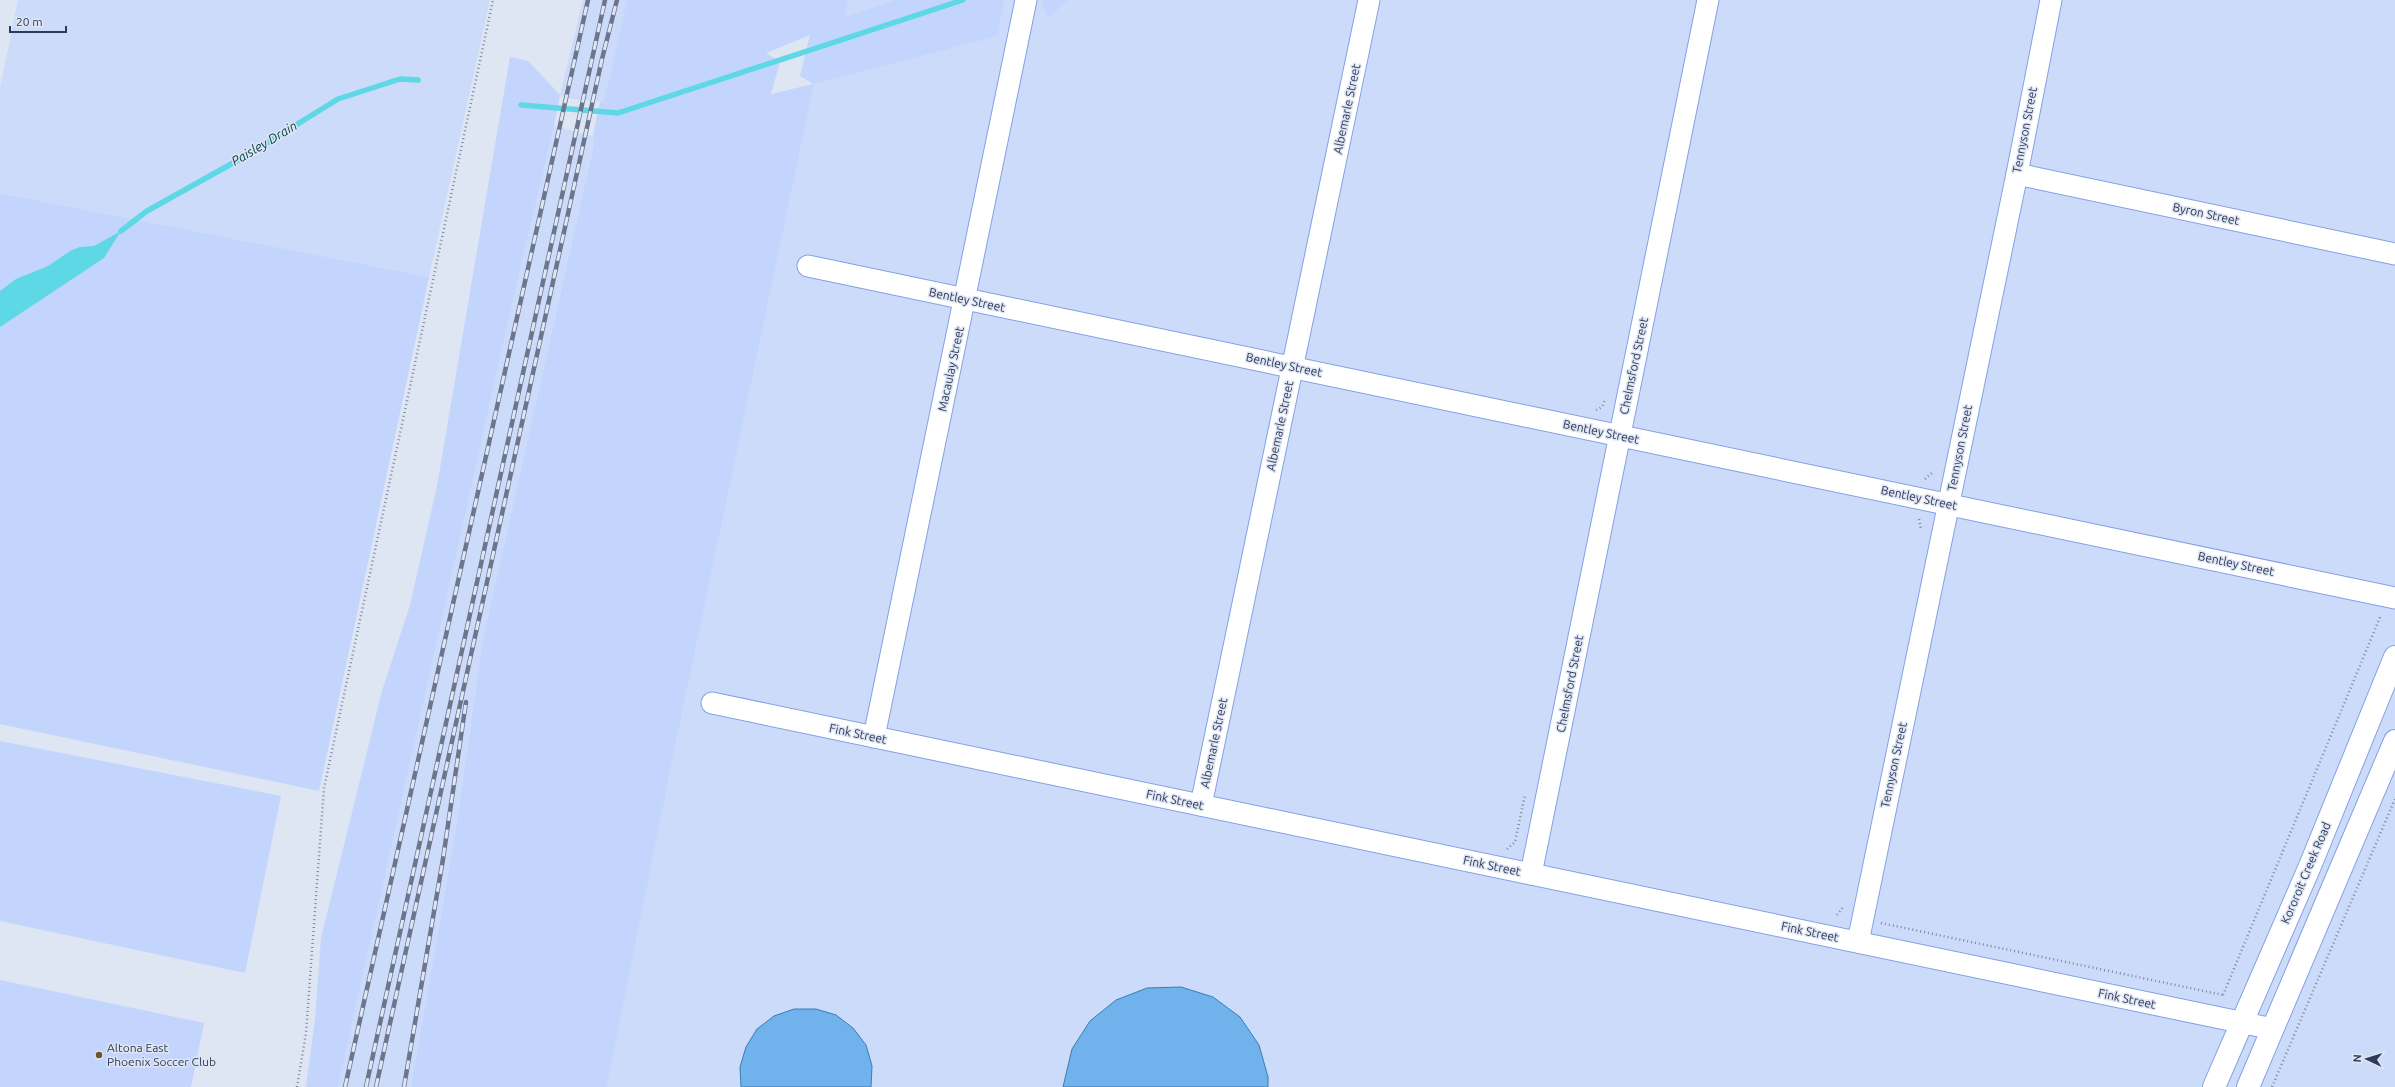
<svg xmlns="http://www.w3.org/2000/svg" width="2395" height="1087" font-family="Ubuntu,sans-serif">
	<style>
		.built { fill: #ccdbfa }
		.green { fill: #c3d5fd; fill-rule: evenodd }
		.water { fill: #5fd8e6 }
		.lines { fill: none; stroke-linecap: round; stroke-linejoin: round }
		.stream { stroke: #5fd8e6; stroke-width: 5.5 }
		.building { fill: #6fb2ec; stroke: #3c7cb1 }
		.minor-casing { stroke: #83a1e4; stroke-width: 23 }
		.major-casing { stroke: #83a1e4; stroke-width: 24 }
		.path { stroke: #7e889e; stroke-width: 2.5; stroke-dasharray: 1 3; stroke-linecap: butt }
		.minor { stroke: #fff; stroke-width: 21 }
		.major { stroke: #fff; stroke-width: 22 }
		.rail-casing { stroke: #6b758d; stroke-width: 4.5 }
		.rail { stroke: #dee5f3; stroke-width: 3; stroke-dasharray: 9; stroke-linecap: butt }
		.poi-dot { fill: #6b5625; stroke: #dee5f3; stroke-width: 1.5 }
		.labels { text-anchor: middle; stroke-width: 3; stroke-linejoin: round; paint-order: stroke }
		.street-label { font-size: 12px; fill: #2e3a57; stroke: #dee5f3 }
		.poi-label { font-size: 12px; fill: #2e3a57; stroke: #dee5f3; text-anchor: start }
		.water-label { font-size: 13px; font-style: italic; fill: #094248; stroke: #dee5f3 }
	</style>
	<rect width="100%" height="100%" fill="#dee5f3"/>
	<!-- built -->
	<g class="built">
		<path d="M 18,0 L 490,0 L 429,277 L 0,193 L 0,88 Z"/>
		<path d="M 583,0 L 627,0 L 604,102 L 565,98 L 560,95 Z"/>
		<path d="M 848,0 L 2395,0 L 2395,1087 L 607,1087 L 679,728 L 814,84 L 832,79 Z"/>
		<path d="M 554,126 L 595,137 L 483,639 L 456,829 L 411,1087 L 338,1087 L 506,331 Z"/>
	</g>
	<!-- green -->
	<g class="green">
		<path d="M 627,0 L 848,0 L 845,17 L 895,0 L 1004,0 L 997,36 L 814,84 L 679,728 L 607,1087 L 411,1087 L 456,829 L 483,639 L 594,143 L 593,135 L 600,102 L 604,101 ZM 810,35 L 800,76 L 813,84 L 771,94 L 780,62 L 766,53 Z"/>
		<path d="M 1043,0 L 1068,0 L 1048,18 L 1042,4 Z"/>
		<path d="M 510,57 L 528,61 L 560,95 L 554,126 L 506,331 L 338,1087 L 306,1087 L 315,1019 L 321,938 L 382,691 L 410,605 L 437,486 Z"/>
		<path d="M 0,193 L 429,277 L 319,791 L 0,724 Z"/>
		<path d="M 0,741 L 281,796 L 245,973 L 0,921 Z"/>
		<path d="M 0,980 L 204,1023 L 191,1087 L 0,1087 Z"/>
	</g>
	<!-- water -->
	<path class="water" d="M 121,231 L 104,258 L 0,327 L 0,291 L 16,279 L 48,266 L 70,251 L 80,247 L 94,246 Z"/>
	<g class="lines">
		<!-- stream -->
		<g class="stream">
			<path d="M 521,105 L 618,113 L 963,0"/>
			<path d="M 121,231 L 147,211 L 249,154 L 338,99 L 400,79 L 418,80"/>
		</g>
	</g>
	<!-- building -->
	<g class="building">
		<path d="M 1181,987 L 1213,997 L 1240,1017 L 1259,1045 L 1268,1077 L 1268,1087 L 1063,1087 L 1072,1049 L 1090,1021 L 1116,1000 L 1147,988 Z"/>
		<path d="M 794,1009 L 816,1009 L 836,1015 L 853,1028 L 866,1045 L 872,1066 L 871,1087 L 741,1087 L 740,1067 L 746,1047 L 757,1029 L 774,1016 Z"/>
	</g>
	<g class="lines">
		<!-- minor casing -->
		<g class="minor-casing">
			<g id="minor">
				<path d="M 2017,174 L 2395,254"/>
				<path d="M 808,266 L 2395,598"/>
				<path d="M 712,703 L 2273,1029"/>
				<path d="M 874,737 L 1026,0"/>
				<path d="M 1201,805 L 1369,0"/>
				<path d="M 1531,874 L 1708,0"/>
				<path d="M 1858,942 L 2017,174 L 2051,0"/>
			</g>
		</g>
		<!-- major casing -->
		<g class="major-casing">
			<g id="major">
				<path d="M 2214,1087 L 2310,866 L 2395,657"/>
				<path d="M 2248,1087 L 2395,741"/>
			</g>
		</g>
		<!-- path -->
		<g class="path">
			<path d="M 1596,410 L 1602,407 L 1605,399"/>
			<path d="M 1925,479 L 1933,472"/>
			<path d="M 1919,519 L 1921,529"/>
			<path d="M 1507,849 L 1515,842 L 1525,795"/>
			<path d="M 1837,915 L 1844,906"/>
			<path d="M 1881,923 L 2223,995"/>
			<path d="M 2223,995 L 2381,615"/>
			<path d="M 297,1087 L 306,1033 L 324,788 L 493,0"/>
			<path d="M 2272,1087 L 2395,799"/>
		</g>
		<!-- minor -->
		<use href="#minor" class="minor"/>
		<!-- major -->
		<use href="#major" class="major"/>
		<!-- rail casing -->
		<g class="rail-casing">
			<g id="rail">
				<path d="M 345,1087 L 588,0"/>
				<path d="M 366,1087 L 605,0"/>
				<path d="M 376,1087 L 602,59 L 617,0"/>
				<path d="M 404,1087 L 443,859 L 466,702"/>
			</g>
		</g>
		<!-- rail -->
		<use href="#rail" class="rail"/>
	</g>
	<!-- markers -->
	<circle class="poi-dot" cx="99" cy="1055" r="4"/>
	<g class="labels">
		<!-- street labels -->
		<g class="street-label">
			<text transform="translate(1347 109) rotate(-78)" y="4">Albemarle Street</text>
			<text transform="translate(2025 130) rotate(-79)" y="4">Tennyson Street</text>
			<text transform="translate(2206 214) rotate(12)" y="4">Byron Street</text>
			<text transform="translate(967 300) rotate(12)" y="4">Bentley Street</text>
			<text transform="translate(1284 365) rotate(12)" y="4">Bentley Street</text>
			<text transform="translate(1634 366) rotate(-78)" y="4">Chelmsford Street</text>
			<text transform="translate(951 369) rotate(-78)" y="4">Macaulay Street</text>
			<text transform="translate(1280 426) rotate(-78)" y="4">Albemarle Street</text>
			<text transform="translate(1601 432) rotate(12)" y="4">Bentley Street</text>
			<text transform="translate(1960 448) rotate(-79)" y="4">Tennyson Street</text>
			<text transform="translate(1919 498) rotate(12)" y="4">Bentley Street</text>
			<text transform="translate(2236 564) rotate(12)" y="4">Bentley Street</text>
			<text transform="translate(1570 684) rotate(-79)" y="4">Chelmsford Street</text>
			<text transform="translate(858 734) rotate(12)" y="4">Fink Street</text>
			<text transform="translate(1214 743) rotate(-78)" y="4">Albemarle Street</text>
			<text transform="translate(1894 765) rotate(-78)" y="4">Tennyson Street</text>
			<text transform="translate(1175 800) rotate(12)" y="4">Fink Street</text>
			<text transform="translate(1492 866) rotate(12)" y="4">Fink Street</text>
			<text transform="translate(2306 873) rotate(-67)" y="4">Kororoit Creek Road</text>
			<text transform="translate(1810 932) rotate(12)" y="4">Fink Street</text>
			<text transform="translate(2127 999) rotate(12)" y="4">Fink Street</text>
		</g>
		<!-- poi labels -->
		<g class="poi-label">
			<text x="107" y="1052">Altona East<tspan x="107" dy="14">Phoenix Soccer Club</tspan></text>
		</g>
		<!-- water labels -->
		<g class="water-label">
			<text transform="translate(264 143) rotate(-31)" y="5">Paisley Drain</text>
		</g>
	</g>
	<!-- north arrow -->
	<g transform="translate(2367 1059) rotate(274)" stroke="#dee5f3" stroke-width="3" paint-order="stroke">
	<path d="M0-3L7 15L0 10L-7 15Z" fill="#2e3a57"/>
	<text y="-6" font-size="11" font-weight="bold" text-anchor="middle" fill="#2e3a57">N</text>
	</g>
	<!-- scale -->
	<path d="M10 26v6h56v-6" fill="none" stroke="#2e3a57" stroke-width="2"/>
	<text x="16" y="26" font-size="12" fill="#2e3a57" stroke="#dee5f3" stroke-width="3" paint-order="stroke">20 m</text>
</svg>
